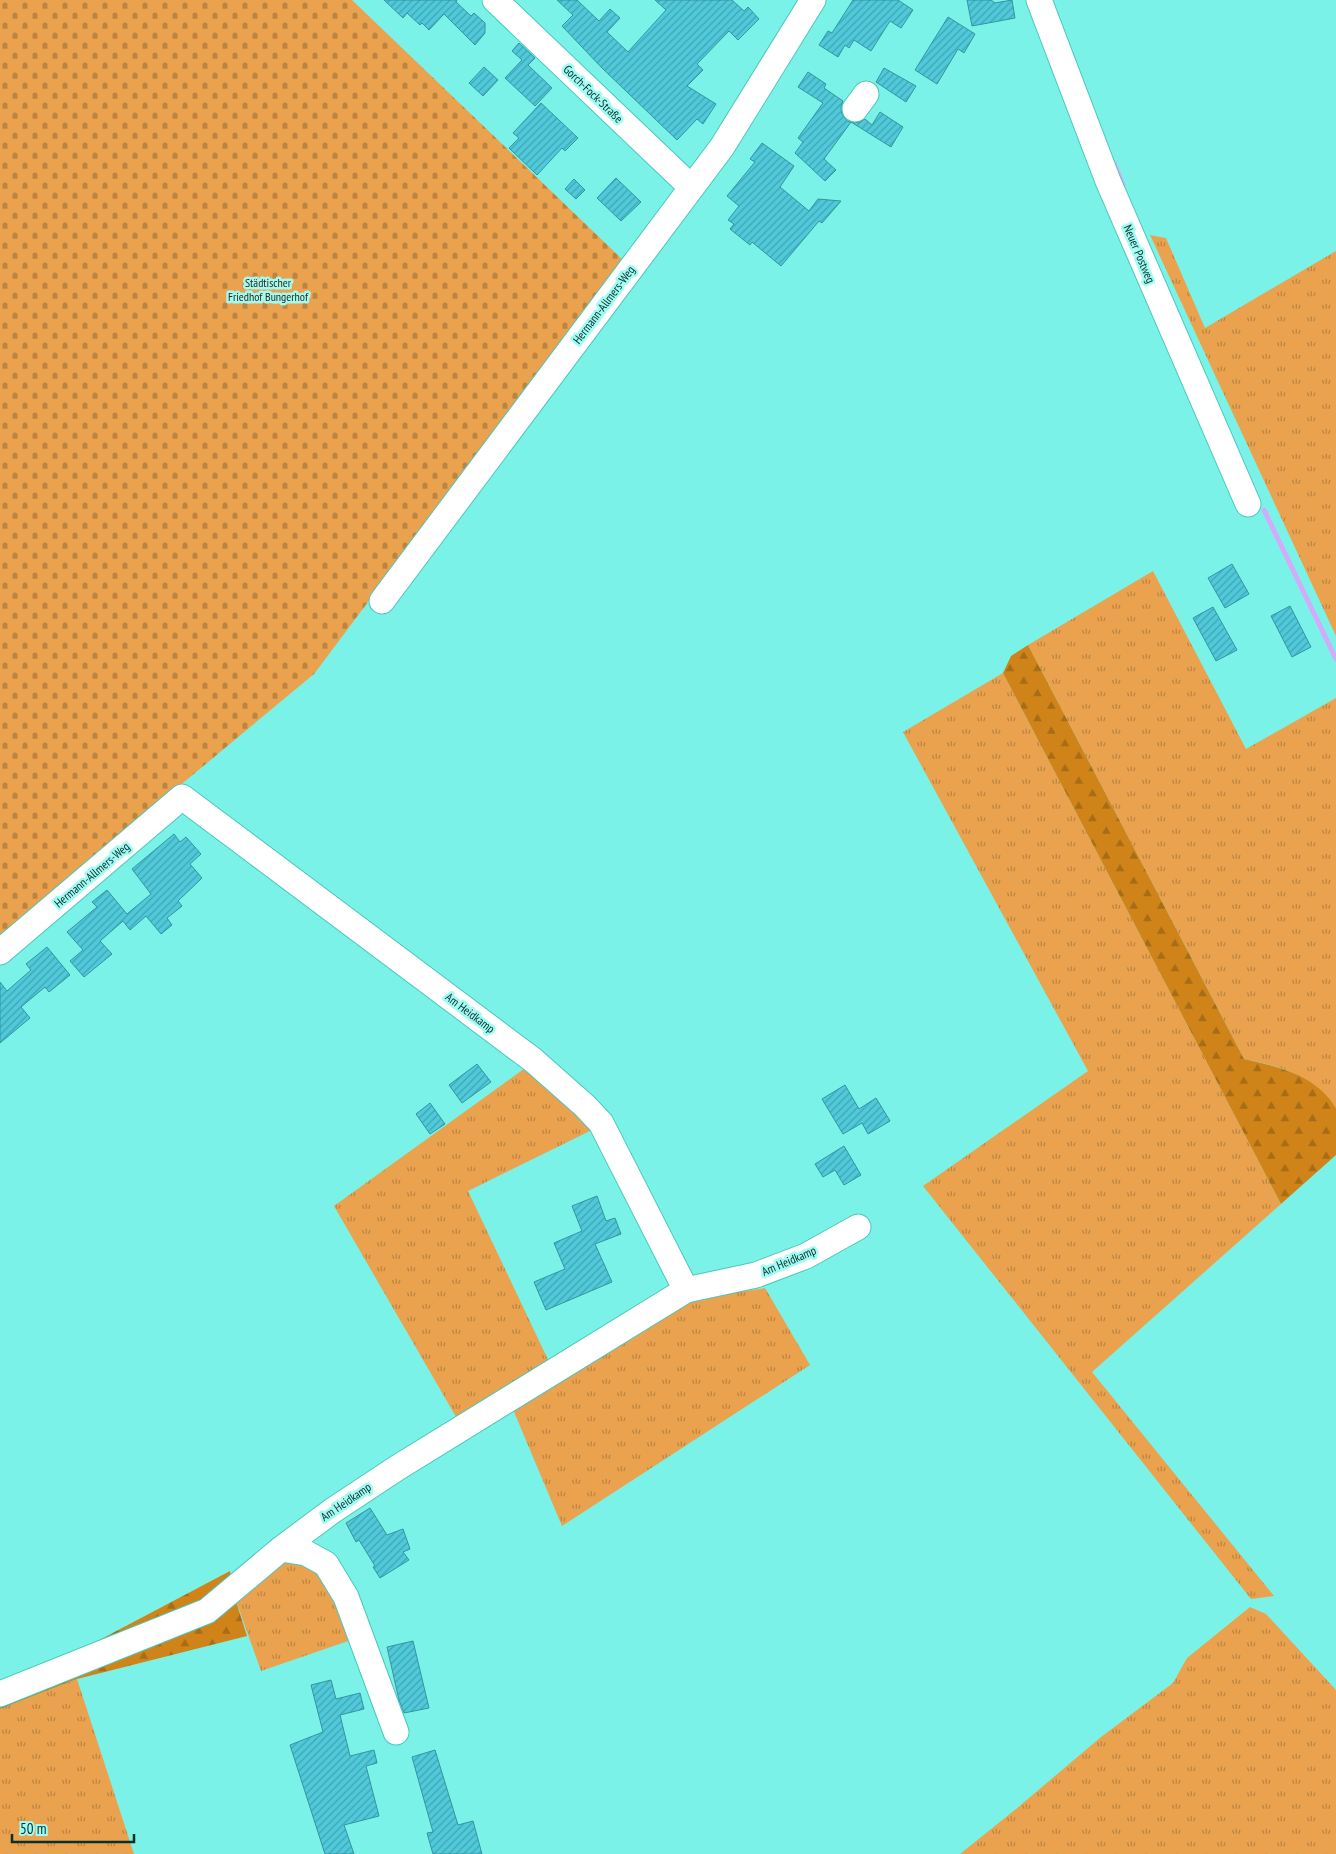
<svg xmlns="http://www.w3.org/2000/svg" width="1336" height="1854" font-family="'PT Sans Narrow',sans-serif">
	<style>
		.grass { fill: url(#grass-tufts) }
		.forest { fill: url(#forest-firs) }
		.cemetery { fill: url(#cemetery-stones) }
		.lines { fill: none; stroke-linecap: round; stroke-linejoin: round }
		.stream { stroke: #d3acf9; stroke-width: 5 }
		.building { fill: url(#building-hatch); stroke: #36939f }
		.minor-casing { stroke: #4cc7bd; stroke-width: 27 }
		.minor { stroke: #fff; stroke-width: 25 }
		.labels { text-anchor: middle; stroke-width: 5; stroke-linejoin: round; paint-order: stroke }
		.street-label { font-size: 12px; fill: #08302d; stroke: #a1fbf2 }
		.park-label { font-size: 12px; fill: #362717; stroke: #a1fbf2 }
	</style>
	<defs>
		<pattern id="grass-tufts" width="24" height="20" patternUnits="userSpaceOnUse" patternTransform="scale(1.25)"><rect width="24" height="20" fill="#eaa24e"/><path d="M3 7l-1-3M5 7V3M7 7l1-3M15 17l-1-3M17 17v-4M19 17l1-3" fill="none" stroke="#bc8441"/></pattern>
		<pattern id="forest-firs" width="22" height="20" patternUnits="userSpaceOnUse" patternTransform="scale(1.25)"><rect width="22" height="20" fill="#d08318"/><path d="M5 1l3.5 6h-7zM16 11l3.5 6h-7z" fill="#a76c16"/></pattern>
		<pattern id="cemetery-stones" width="16" height="16" patternUnits="userSpaceOnUse" patternTransform="scale(1.25)"><rect width="16" height="16" fill="#eaa24e"/><path d="M2 7V4a2 2 0 0 1 4 0v3zM10 15v-3a2 2 0 0 1 4 0v3z" fill="#bc8441"/></pattern>
		<pattern id="building-hatch" width="6" height="6" patternUnits="userSpaceOnUse" patternTransform="scale(1.25)"><rect width="6" height="6" fill="#50cada"/><path d="M-1 1l2-2M0 6l6-6M5 7l2-2" fill="none" stroke="#40a4b1"/></pattern>
	</defs>
	<rect width="100%" height="100%" fill="#7bf2e7"/>
	<!-- grass -->
	<g class="grass">
		<path d="M 1150,235 L 1166,238 L 1205,328 L 1336,251 L 1336,636 Z"/>
		<path d="M 1153,571 L 1246,749 L 1336,698 L 1336,1108 C 1316,1076 1279,1066 1244,1059 L 1028,645 Z"/>
		<path d="M 1003,673 L 1281,1204 L 1092,1372 L 1274,1596 L 1251,1599 L 923,1186 L 1088,1071 L 903,732 Z"/>
		<path d="M 528,1066 L 594,1129 L 468,1191 L 551,1366 L 459,1422 L 334,1206 Z"/>
		<path d="M 765,1288 L 810,1365 L 562,1526 L 512,1407 L 694,1299 Z"/>
		<path d="M 280,1557 L 297,1560 L 327,1576 L 351,1640 L 261,1671 L 234,1595 Z"/>
		<path d="M 1250,1607 L 1266,1614 L 1336,1690 L 1336,1854 L 960,1854 L 1016,1809 L 1101,1737 L 1173,1683 L 1187,1658 Z"/>
		<path d="M 77,1679 L 134,1854 L 0,1854 L 0,1709 Z"/>
	</g>
	<!-- forest -->
	<g class="forest">
		<path d="M 1028,645 L 1244,1059 C 1279,1067 1316,1075 1336,1108 L 1336,1155 L 1281,1204 L 1003,673 L 1011,656 Z"/>
		<path d="M 230,1571 L 234,1595 L 247,1636 L 77,1679 L 0,1709 L 0,1684 L 88,1646 Z"/>
	</g>
	<!-- cemetery -->
	<path class="cemetery" d="M 0,0 L 352,0 L 624,261 L 314,674 L 0,935 Z"/>
	<g class="lines">
		<!-- stream -->
		<g class="stream">
			<path d="M 1114,163 L 1123,185"/>
			<path d="M 1264,510 L 1336,659"/>
		</g>
	</g>
	<!-- building -->
	<g class="building">
		<path d="M 384,0 L 457,0 L 456,2 L 471,16 L 474,13 L 485,23 L 485,33 L 475,45 L 444,14 L 429,30 L 422,23 L 420,25 L 407,13 L 403,18 Z"/>
		<path d="M 557,0 L 577,0 L 599,21 L 610,9 L 620,18 L 607,32 L 628,52 L 666,10 L 655,0 L 732,0 L 744,11 L 748,7 L 759,19 L 738,40 L 729,31 L 697,64 L 703,70 L 687,86 L 716,104 L 703,124 L 697,119 L 677,140 L 602,68 L 562,26 L 573,15 Z"/>
		<path d="M 853,0 L 898,0 L 913,10 L 901,28 L 890,21 L 871,51 L 854,40 L 849,48 L 845,45 L 838,57 L 819,45 L 828,31 L 832,33 Z"/>
		<path d="M 967,0 L 991,0 L 995,3 L 1012,0 L 1015,18 L 972,26 Z"/>
		<path d="M 948,17 L 975,34 L 964,53 L 958,49 L 937,84 L 915,70 Z"/>
		<path d="M 519,43 L 535,58 L 528,65 L 552,88 L 535,106 L 505,78 L 522,60 L 512,51 Z"/>
		<path d="M 484,67 L 498,80 L 483,96 L 469,83 Z"/>
		<path d="M 884,68 L 916,86 L 906,102 L 876,82 Z"/>
		<path d="M 808,72 L 826,84 L 824,88 L 843,101 L 841,107 L 842,114 L 847,121 L 854,123 L 860,122 L 865,119 L 872,125 L 880,112 L 903,127 L 891,147 L 851,122 L 824,159 L 836,170 L 825,181 L 795,153 L 803,142 L 798,138 L 823,103 L 798,87 Z"/>
		<path d="M 541,103 L 578,138 L 565,151 L 562,148 L 537,175 L 509,148 L 519,138 L 513,133 Z"/>
		<path d="M 762,143 L 794,166 L 780,187 L 809,211 L 818,199 L 841,201 L 822,223 L 819,221 L 781,266 L 752,242 L 750,245 L 730,229 L 734,224 L 728,220 L 739,206 L 727,196 L 755,162 L 750,159 Z"/>
		<path d="M 616,178 L 641,202 L 621,221 L 597,198 Z"/>
		<path d="M 574,179 L 585,190 L 576,199 L 565,189 Z"/>
		<path d="M 1232,564 L 1249,594 L 1225,608 L 1208,578 Z"/>
		<path d="M 1290,606 L 1311,647 L 1292,657 L 1271,616 Z"/>
		<path d="M 1213,607 L 1237,650 L 1216,661 L 1193,618 Z"/>
		<path d="M 174,834 L 180,842 L 186,837 L 201,854 L 190,864 L 202,878 L 178,901 L 182,906 L 167,918 L 172,925 L 161,934 L 146,916 L 130,930 L 123,921 L 100,941 L 112,954 L 84,977 L 70,961 L 83,950 L 67,932 L 97,907 L 92,902 L 107,890 L 127,914 L 151,894 L 132,869 Z"/>
		<path d="M 47,947 L 70,975 L 49,992 L 45,987 L 21,1007 L 30,1018 L 0,1043 L 0,982 L 7,991 L 31,970 L 26,964 Z"/>
		<path d="M 477,1064 L 491,1082 L 462,1103 L 449,1085 Z"/>
		<path d="M 845,1085 L 859,1109 L 876,1098 L 890,1121 L 868,1134 L 862,1123 L 843,1134 L 822,1099 Z"/>
		<path d="M 430,1103 L 445,1124 L 430,1134 L 416,1114 Z"/>
		<path d="M 844,1146 L 861,1175 L 844,1185 L 835,1170 L 823,1177 L 815,1164 Z"/>
		<path d="M 597,1196 L 606,1221 L 615,1218 L 621,1234 L 595,1244 L 612,1282 L 546,1310 L 534,1282 L 565,1269 L 554,1243 L 582,1231 L 572,1206 Z"/>
		<path d="M 370,1508 L 387,1535 L 403,1529 L 410,1549 L 403,1552 L 409,1560 L 380,1578 L 373,1567 L 375,1566 L 359,1540 L 356,1542 L 346,1523 Z"/>
		<path d="M 413,1641 L 429,1708 L 404,1713 L 399,1700 L 387,1647 Z"/>
		<path d="M 331,1680 L 336,1699 L 360,1693 L 364,1709 L 340,1715 L 350,1756 L 374,1750 L 377,1763 L 366,1766 L 379,1816 L 344,1825 L 354,1854 L 325,1854 L 290,1745 L 323,1732 L 311,1685 Z"/>
		<path d="M 435,1750 L 458,1825 L 473,1821 L 482,1854 L 433,1854 L 427,1833 L 433,1832 L 412,1757 Z"/>
	</g>
	<g class="lines">
		<!-- minor casing -->
		<g class="minor-casing">
			<g id="minor">
				<path d="M 495,0 L 691,187"/>
				<path d="M 1039,0 L 1108,181 L 1248,504"/>
				<path d="M 855,109 L 866,94"/>
				<path d="M 382,601 L 722,147 L 813,0"/>
				<path d="M 0,952 L 182,797 L 533,1060 L 585,1106 L 601,1123 L 686,1290 L 397,1468 L 332,1511 L 281,1549 L 207,1611 L 0,1694"/>
				<path d="M 686,1290 L 756,1275 L 806,1256 L 858,1227"/>
				<path d="M 281,1549 L 306,1553 L 326,1564 L 346,1597 L 396,1732"/>
			</g>
		</g>
		<!-- minor -->
		<use href="#minor" class="minor"/>
	</g>
	<g class="labels">
		<!-- street labels -->
		<g class="street-label">
			<text transform="translate(593 94) rotate(44)" y="4">Gorch-Fock-Straße</text>
			<text transform="translate(1139 254) rotate(67)" y="4">Neuer Postweg</text>
			<text transform="translate(604 305) rotate(-53)" y="4">Hermann-Allmers-Weg</text>
			<text transform="translate(92 875) rotate(-40)" y="4">Hermann-Allmers-Weg</text>
			<text transform="translate(470 1013) rotate(37)" y="4">Am Heidkamp</text>
			<text transform="translate(789 1261) rotate(-23)" y="4">Am Heidkamp</text>
			<text transform="translate(346 1502) rotate(-34)" y="4">Am Heidkamp</text>
		</g>
		<!-- park labels -->
		<g class="park-label">
			<text x="268" y="287">Städtischer<tspan x="268" dy="14">Friedhof Bungerhof</tspan></text>
		</g>
	</g>
	<!-- scale -->
	<path d="M12 1834v8h122v-8" fill="none" stroke="#08302d" stroke-width="2.5"/>
	<text x="20" y="1834" font-size="15" fill="#08302d" stroke="#a1fbf2" stroke-width="4" paint-order="stroke">50 m</text>
</svg>
